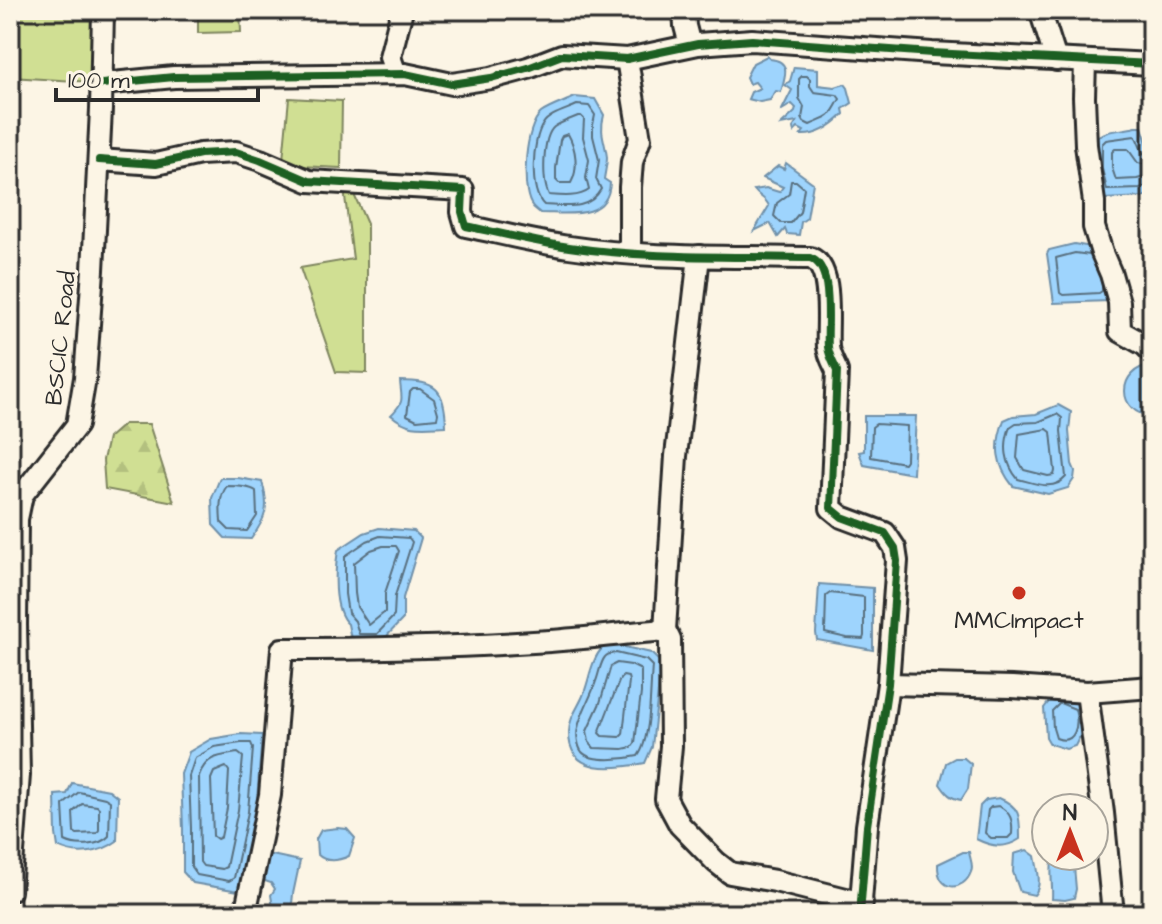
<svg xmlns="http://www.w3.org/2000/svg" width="1162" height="924" font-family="'Architects Daughter',sans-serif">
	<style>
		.green { fill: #d0df93; stroke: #7e855f; stroke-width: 2 }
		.forest { fill: url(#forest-firs); stroke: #7e855f; stroke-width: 2 }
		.water { fill: #9ed4fd; stroke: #7090a9; stroke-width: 2 }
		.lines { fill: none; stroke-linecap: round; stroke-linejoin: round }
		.shore { stroke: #596f7f; stroke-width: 2 }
		.minor-casing { stroke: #2b2b2b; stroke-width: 26 }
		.minor { stroke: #fcf5e5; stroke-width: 20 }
		.cycleway-casing { stroke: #fcf5e5; stroke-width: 13 }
		.cycleway { stroke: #1b5e20; stroke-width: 8 }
		.poi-dot { fill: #c8321e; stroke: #fcf5e5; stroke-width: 3 }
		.labels { text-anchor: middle; stroke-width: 7; stroke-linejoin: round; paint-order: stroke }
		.street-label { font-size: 24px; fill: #2b2b2b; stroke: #fcf5e5 }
		.poi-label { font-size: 24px; fill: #2b2b2b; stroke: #fcf5e5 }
	</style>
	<defs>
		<pattern id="forest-firs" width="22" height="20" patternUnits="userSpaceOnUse" patternTransform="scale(2)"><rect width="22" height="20" fill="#d0df93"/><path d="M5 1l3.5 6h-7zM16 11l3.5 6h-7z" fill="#b3c07f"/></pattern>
	</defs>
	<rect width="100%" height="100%" fill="#fcf5e5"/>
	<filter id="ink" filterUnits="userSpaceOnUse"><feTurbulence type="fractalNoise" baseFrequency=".0125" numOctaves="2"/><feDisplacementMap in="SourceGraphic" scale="16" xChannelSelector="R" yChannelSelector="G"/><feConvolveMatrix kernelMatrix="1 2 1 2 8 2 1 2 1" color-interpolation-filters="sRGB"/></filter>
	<g filter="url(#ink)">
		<!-- green -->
		<g class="green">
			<path d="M 10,10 L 96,10 L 92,82 L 10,77 Z"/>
			<path d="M 198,10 L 240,10 L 241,32 L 198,33 Z"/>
			<path d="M 289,98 L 342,101 L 341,168 L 300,166 L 283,160 Z"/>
			<path d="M 344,189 L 352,190 L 367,224 L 367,373 L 336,372 L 300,268 L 353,259 Z"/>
		</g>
		<!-- forest -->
		<path class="forest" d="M 124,424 L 149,424 L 174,502 L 105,489 L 103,460 L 108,438 Z"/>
		<!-- water -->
		<g class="water">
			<path d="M 989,10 L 1028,10 C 1018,22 1004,18 990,16 Z"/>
			<path d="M 767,56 L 770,59 C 792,61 785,77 781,92 L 776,91 L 770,100 L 760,102 L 748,99 L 751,92 L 760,88 L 755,82 L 749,84 L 746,77 L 753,63 Z"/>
			<path d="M 794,67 L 818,69 L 818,85 L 835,87 L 845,84 L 848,88 L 852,103 L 843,109 L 844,114 C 833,125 817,136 801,135 L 804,131 L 798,128 L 794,132 L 793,128 L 797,122 L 781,125 L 795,112 L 796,108 L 792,104 L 782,110 L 792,90 L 785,85 L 790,81 Z"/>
			<path d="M 575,97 L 595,99 L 604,115 C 599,133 605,140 607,157 C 607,164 605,172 604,179 L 610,183 C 608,221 567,213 540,213 C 537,210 533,208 531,204 C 521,187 525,126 541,113 C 551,106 565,102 575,97 Z"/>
			<path d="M 1136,127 L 1142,127 L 1148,146 L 1150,192 L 1144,197 L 1104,199 L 1098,193 L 1094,139 C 1106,129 1121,131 1136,127 Z"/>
			<path d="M 786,163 L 813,183 L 807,218 L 801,222 L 799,235 L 787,234 L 785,229 L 778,237 L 770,223 L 754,231 L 769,206 C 766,198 759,197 754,190 L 766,188 L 779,192 L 783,187 L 763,178 L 778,166 L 784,169 Z"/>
			<path d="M 1074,244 L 1098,248 L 1109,301 L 1054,303 L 1047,254 L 1049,250 Z"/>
			<path d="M 1152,365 L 1152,416 C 1116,414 1116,368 1152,365 Z"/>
			<path d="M 400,381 C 436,381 445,388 446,426 C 423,427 410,431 391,415 C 406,400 401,399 400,381 Z"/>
			<path d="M 1058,405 L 1071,412 L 1069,431 L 1072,464 L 1075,471 L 1074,479 L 1068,488 L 1048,494 L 1013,486 C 996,465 994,446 1004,420 L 1013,416 L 1036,414 Z"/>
			<path d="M 864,416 L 916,416 L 913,474 L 864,465 L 859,452 L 864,451 Z"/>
			<path d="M 220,478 L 238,478 L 262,482 C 270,508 266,518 251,539 L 225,538 L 213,525 L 212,498 Z"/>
			<path d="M 379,528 L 414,531 L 421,538 L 403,598 L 403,619 L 382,641 L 351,639 L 348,624 C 332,610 335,569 338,550 L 364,533 Z"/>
			<path d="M 819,584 L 873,588 L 873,650 L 817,640 L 816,633 Z"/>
			<path d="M 616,645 L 651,653 L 661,663 L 652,747 L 645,763 C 615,769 568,776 569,732 C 569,719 577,709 582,698 C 590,680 590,661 603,647 Z"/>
			<path d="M 1055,694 L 1066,695 L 1080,702 L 1084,728 L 1075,746 L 1066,749 L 1050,744 L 1046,737 L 1044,708 Z"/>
			<path d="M 241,734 L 262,735 L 256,813 L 239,891 L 193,883 L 183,872 L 183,829 L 181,774 L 189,752 L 211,739 Z"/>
			<path d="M 955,758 L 964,758 L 971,764 L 968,789 L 961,800 C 950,798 946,793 940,784 L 946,763 Z"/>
			<path d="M 72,783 L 109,790 L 118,797 L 117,841 C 101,853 76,857 58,847 L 56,834 L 55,795 L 67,794 Z"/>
			<path d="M 999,798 C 1021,807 1020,817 1020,839 C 1005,849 992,847 976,839 L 980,806 L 986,800 Z"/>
			<path d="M 338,828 L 347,829 L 355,838 L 349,856 C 338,861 326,863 317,854 L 316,839 L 321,830 Z"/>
			<path d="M 1027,850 L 1035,856 C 1037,868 1043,885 1034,895 L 1020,892 L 1013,872 L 1014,854 Z"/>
			<path d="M 963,852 L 969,852 C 970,859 974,866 971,872 C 964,892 937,893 938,864 Z"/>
			<path d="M 267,854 L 300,861 L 293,894 L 291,914 L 274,914 L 271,895 L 275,889 L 271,883 L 262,880 Z"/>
			<path d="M 1059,861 L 1074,867 L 1076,889 L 1074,898 L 1065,900 L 1052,899 C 1053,887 1050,874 1052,862 Z"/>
		</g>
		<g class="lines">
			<!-- shore -->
			<g class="shore">
				<path d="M 807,76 L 810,79 L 810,86 L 814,92 L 837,95 L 840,99 C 828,119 833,115 810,125 L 804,122 L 802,118 L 804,107 L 799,98 L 799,79 L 802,76 Z"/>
				<path d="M 577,105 L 589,106 L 595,115 L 593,125 L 593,136 L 599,160 L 596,179 L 601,189 C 589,211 566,206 544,205 C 529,191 532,140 543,124 C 549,114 567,110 577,105 Z"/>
				<path d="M 578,116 L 581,116 L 584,119 L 583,137 L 589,160 L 586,178 L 589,190 C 579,198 561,196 549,195 C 542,182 542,137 554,127 C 561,122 571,119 578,116 Z"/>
				<path d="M 568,134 C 576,148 579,169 571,183 L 559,183 L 556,180 L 556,168 L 560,140 L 562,136 Z"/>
				<path d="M 1152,156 L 1143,153 L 1137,139 L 1135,136 L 1106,140 L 1102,144 L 1102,169 L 1107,190 L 1140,189 L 1152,185"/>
				<path d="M 1152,166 L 1138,163 L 1128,149 L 1115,149 L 1112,152 L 1112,168 L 1116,180 L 1137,179 L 1152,175"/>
				<path d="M 791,181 L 796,181 L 804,188 L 800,212 L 791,223 L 781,223 L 774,216 L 777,203 L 789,194 Z"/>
				<path d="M 1090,255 L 1075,253 L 1056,258 L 1060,293 L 1063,295 L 1099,293 L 1102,291 L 1102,286"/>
				<path d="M 413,389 L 420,389 L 434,399 L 438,413 L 437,418 L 417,420 L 407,415 L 410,392 Z"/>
				<path d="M 1057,414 L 1062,418 L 1061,431 L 1066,477 C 1053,492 1035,483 1018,479 C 1005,464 1003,445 1010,427 L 1016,423 L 1038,422 Z"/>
				<path d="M 876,424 L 907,426 L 906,460 L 904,463 L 871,457 L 872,427 Z"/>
				<path d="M 1047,429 L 1051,432 L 1055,471 L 1054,475 L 1048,476 L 1024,470 L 1017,458 L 1019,434 Z"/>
				<path d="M 227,486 C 236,486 249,486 256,491 L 257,516 L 247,531 L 229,530 L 221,522 C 220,509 219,496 227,486 Z"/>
				<path d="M 380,536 L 409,538 L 412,542 L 395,596 L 394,616 L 377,634 L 359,634 L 355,621 L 348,613 L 345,594 L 345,556 L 367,541 Z"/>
				<path d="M 383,546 L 396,546 L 399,551 L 385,593 L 385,612 L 369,625 L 357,607 L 355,593 L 354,563 L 371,550 Z"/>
				<path d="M 830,593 L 864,597 L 864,636 L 863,639 L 847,638 L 825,633 L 826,596 Z"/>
				<path d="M 616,653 L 646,660 L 652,666 C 650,688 651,740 638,756 C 625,759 592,763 582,752 C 578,747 576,735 578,728 C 580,715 592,695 596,681 C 599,674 600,663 605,657 C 608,653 611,654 616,653 Z"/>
				<path d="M 617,663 L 631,665 L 641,670 L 641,693 L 635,743 L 632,747 L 623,749 L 594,748 L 589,742 L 587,731 L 600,703 L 611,666 Z"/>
				<path d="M 623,676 L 628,677 L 629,681 L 623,734 L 620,737 L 602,736 L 599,733 L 620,679 Z"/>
				<path d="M 1060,703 L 1075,709 C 1079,724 1076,746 1056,738 L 1053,728 L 1052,711 Z"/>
				<path d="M 241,743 L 251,743 L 253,748 L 248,812 L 234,878 L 229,881 L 197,875 L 191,867 L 191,828 L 189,776 L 195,758 L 214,747 Z"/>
				<path d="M 238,753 L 243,757 L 238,810 L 226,867 L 222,869 L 203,866 L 200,862 L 199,776 C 206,756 219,756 238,753 Z"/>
				<path d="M 226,767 L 229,771 L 227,808 L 221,837 L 217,839 L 213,836 L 211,779 L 214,772 Z"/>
				<path d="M 79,792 L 105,798 L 110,801 L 109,836 C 100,846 77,847 65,841 L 63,805 Z"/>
				<path d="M 82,804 L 97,806 L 99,808 L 99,830 L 97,833 L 77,834 L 74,832 L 73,812 Z"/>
				<path d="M 999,806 C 1011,813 1013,820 1012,834 L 1008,838 L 991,838 L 985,833 L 988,810 L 991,807 Z"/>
			</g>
			<!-- minor casing -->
			<g class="minor-casing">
				<g id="minor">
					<path d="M 684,10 L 685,26 L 690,45"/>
					<path d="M 1040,10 L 1056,60"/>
					<path d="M 627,59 L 640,139 L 632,162 L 630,187 L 630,253"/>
					<path d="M 1085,61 L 1084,97 L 1086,145 L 1094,202 L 1094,227 L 1102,253 L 1111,274 L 1119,302 L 1120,331 L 1145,345 L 1152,352"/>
					<path d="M 396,74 L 390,57 L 402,10"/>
					<path d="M 102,84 L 174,77 L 405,74 L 452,84 L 491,78 L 528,68 L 562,55 L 627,59 L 698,44 L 752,40 L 932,53 L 1152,64"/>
					<path d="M 99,160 L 156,164 L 200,154 L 236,152 L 260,160 L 309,181 L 463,190 L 462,212 L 466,226 C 500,233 534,242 569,247 C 648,259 730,256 810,258 C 835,266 826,325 828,347 C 829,356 834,364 837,371 L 831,508 L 842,517 L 885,533 L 895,548 L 897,561 L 888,684 L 867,826 L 860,914"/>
					<path d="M 665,630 L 676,456 L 699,256"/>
					<path d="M 888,684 L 1012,687 L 1087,692 L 1152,687"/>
					<path d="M 1087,692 L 1103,813 L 1113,914"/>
					<path d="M 10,891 L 19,775 L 16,625 L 17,519 L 22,495 L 77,425 L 85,378 L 93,270 L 101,109 L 103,10"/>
					<path d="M 245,914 L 270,795 L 282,649 C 371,649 461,647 550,641 C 589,638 627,633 665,630 L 670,640 L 671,746 L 666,799 L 680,825 L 716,862 L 730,873 L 775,881 L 862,903"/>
				</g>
			</g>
			<!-- minor -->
			<use href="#minor" class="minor"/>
			<!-- cycleway casing -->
			<g class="cycleway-casing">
				<g id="cycleway">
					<path d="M 102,84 L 174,77 L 405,74 L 452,84 L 491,78 L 528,68 L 562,55 L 627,59 L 698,44 L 752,40 L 932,53 L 1152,64"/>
					<path d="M 99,160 L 156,164 L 200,154 L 236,152 L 260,160 L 309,181 L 463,190 L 462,212 L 466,226 C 500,233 534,242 569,247 C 648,259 730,256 810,258 C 835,266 826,325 828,347 C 829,356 834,364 837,371 L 831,508 L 842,517 L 885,533 L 895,548 L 897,561 L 888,684 L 867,826 L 860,914"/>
				</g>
			</g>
			<!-- cycleway -->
			<use href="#cycleway" class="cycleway"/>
		</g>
	</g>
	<!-- markers -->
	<circle class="poi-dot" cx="1019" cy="593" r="8"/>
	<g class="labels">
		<!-- street labels -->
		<g class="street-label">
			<text transform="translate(60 338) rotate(-84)" y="8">BSCIC Road</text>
		</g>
		<!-- poi labels -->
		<g class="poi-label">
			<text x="1019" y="628">MMCImpact</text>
		</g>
	</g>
	<!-- margin -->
	<rect width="1162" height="924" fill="none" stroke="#fcf5e5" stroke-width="40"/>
	<rect x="20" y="20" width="1122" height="884" fill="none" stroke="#2b2b2b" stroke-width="3" filter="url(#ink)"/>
	<!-- north arrow -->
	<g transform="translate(1070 832)"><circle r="38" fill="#fcf5e5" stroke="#a8a49b" stroke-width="2"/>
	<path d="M0-6L14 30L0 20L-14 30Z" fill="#c8321e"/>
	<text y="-12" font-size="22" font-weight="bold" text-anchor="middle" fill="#2b2b2b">N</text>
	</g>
	<!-- scale -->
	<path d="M56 88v12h202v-12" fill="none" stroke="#2b2b2b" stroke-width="4"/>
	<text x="68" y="88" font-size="24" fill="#2b2b2b" stroke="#fcf5e5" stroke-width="6" paint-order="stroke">100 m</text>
</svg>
